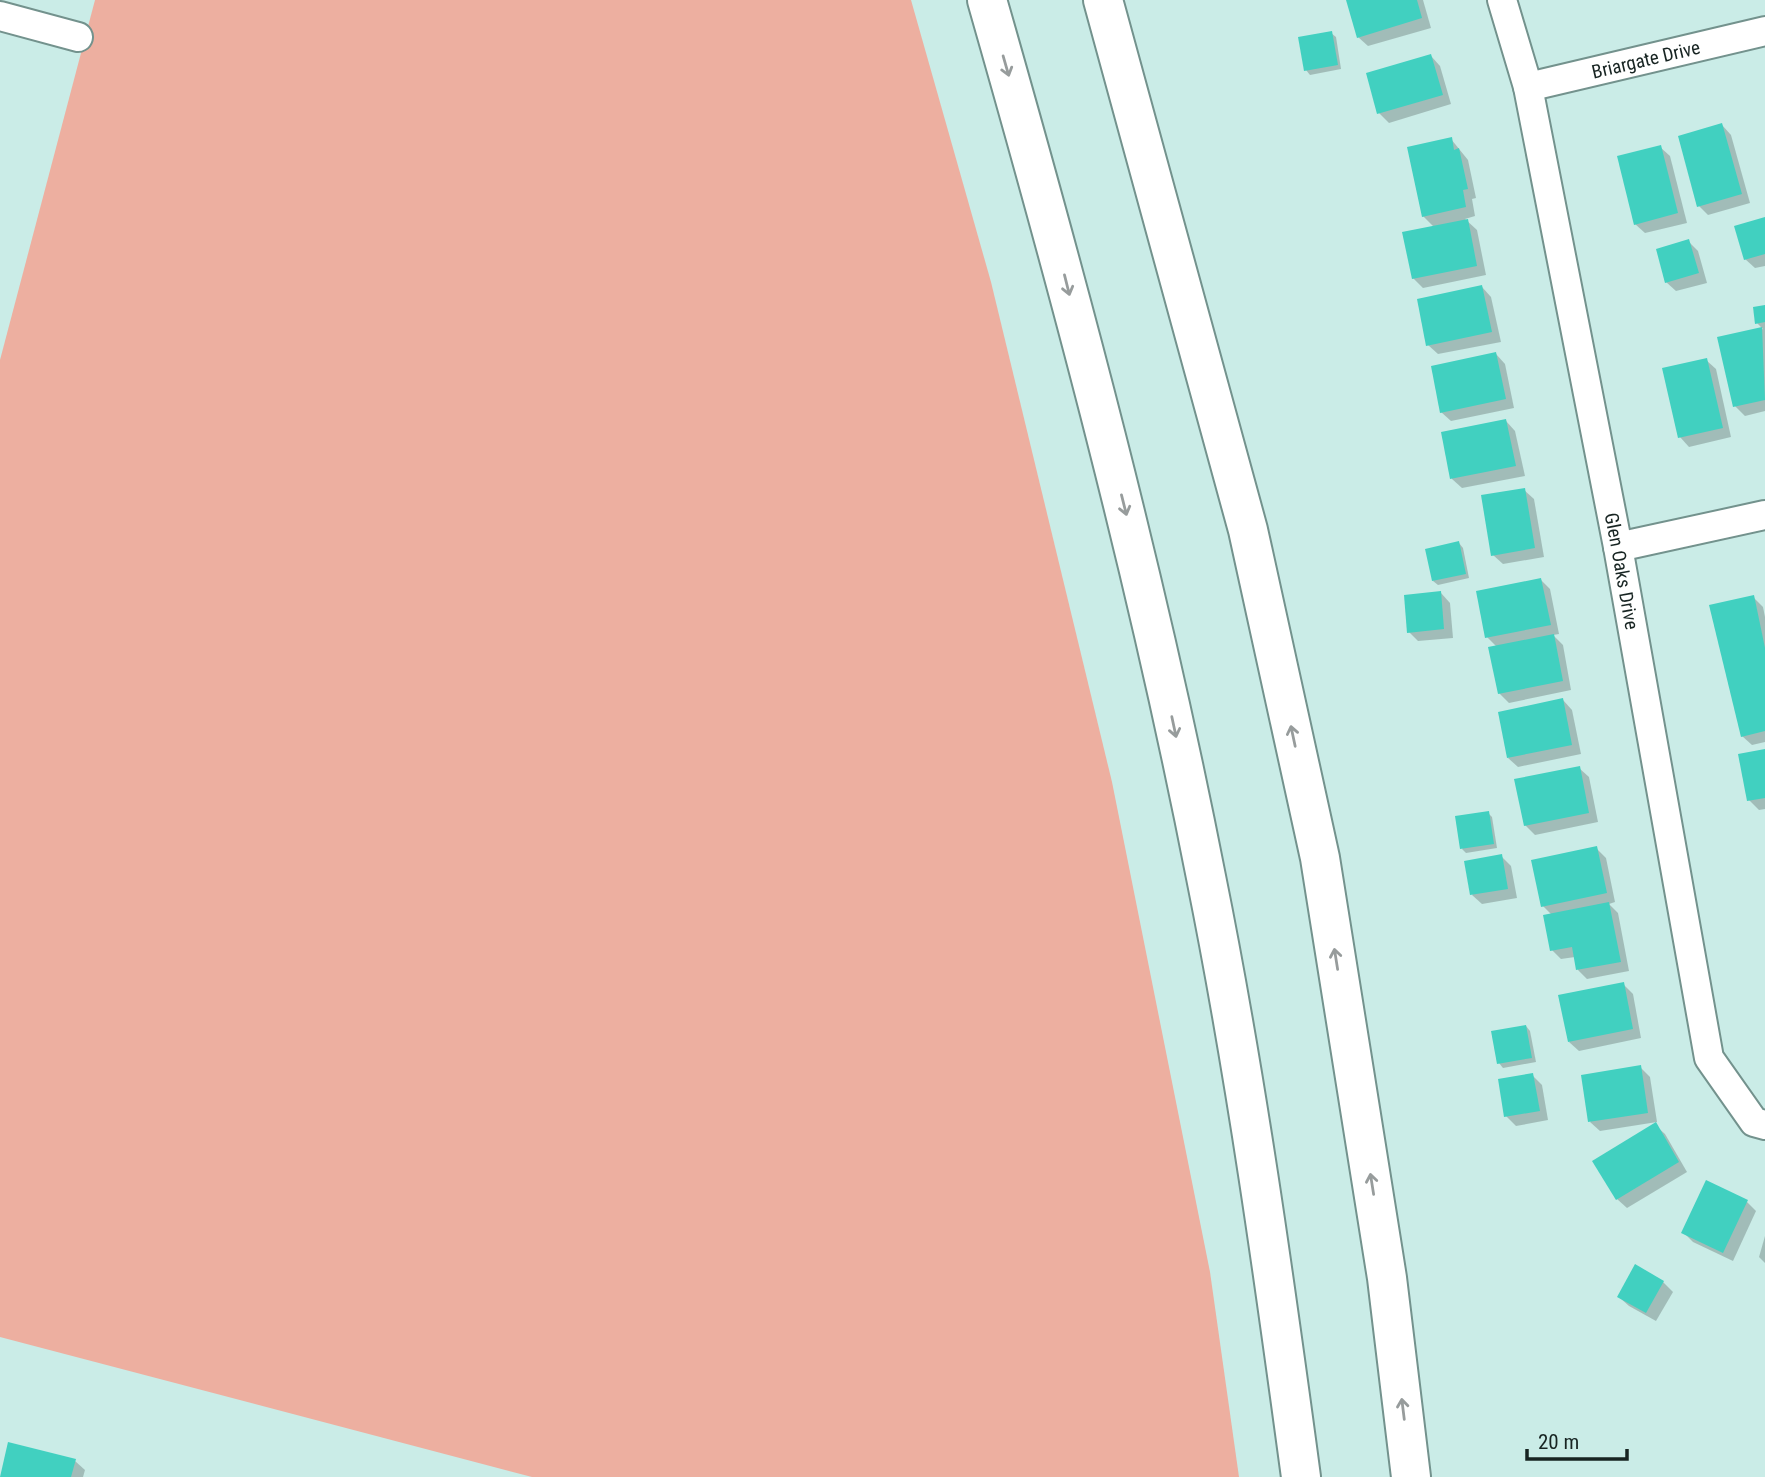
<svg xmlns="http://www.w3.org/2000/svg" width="1765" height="1477" font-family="'Roboto Condensed',sans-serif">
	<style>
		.green { fill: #edafa0 }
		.shadow { fill: #0003 }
		.building { fill: #41d0c0 }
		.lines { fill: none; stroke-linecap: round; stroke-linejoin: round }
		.minor-casing { stroke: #73928d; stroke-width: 32 }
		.motorway-casing { stroke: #73928d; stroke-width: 42 }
		.minor { stroke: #fff; stroke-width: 28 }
		.motorway { stroke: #fff; stroke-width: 38 }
		.oneway { stroke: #979c9c }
		.labels { text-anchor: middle; stroke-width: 6; stroke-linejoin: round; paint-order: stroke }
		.street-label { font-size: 19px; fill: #172422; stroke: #caece7 }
	</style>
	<rect width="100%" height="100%" fill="#caece7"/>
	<!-- green -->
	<path class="green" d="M 95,0 L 911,0 L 991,282 L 1112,782 L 1210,1272 L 1239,1477 L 532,1477 L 0,1337 L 0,360 Z"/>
	<!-- shadow -->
	<g class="shadow">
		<path d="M 1348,0 L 1423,0 L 1431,28 L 1368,46 L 1358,37 Z"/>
		<path d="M 1331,33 L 1336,37 L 1341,69 L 1310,75 L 1306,70 Z"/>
		<path d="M 1431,56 L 1440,66 L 1451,104 L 1389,123 L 1379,113 Z"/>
		<path d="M 1722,125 L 1731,135 L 1750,203 L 1708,215 L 1699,206 Z"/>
		<path d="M 1451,139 L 1468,160 L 1476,198 L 1472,199 L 1475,216 L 1465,219 L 1477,230 L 1486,275 L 1423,288 L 1413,278 L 1434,227 L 1423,216 Z"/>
		<path d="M 1660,147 L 1670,156 L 1687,223 L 1645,233 L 1635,224 Z"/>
		<path d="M 1765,219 L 1765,266 L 1755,268 L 1745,259 Z"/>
		<path d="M 1688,241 L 1698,251 L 1707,283 L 1676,291 L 1666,282 Z"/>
		<path d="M 1482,287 L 1491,297 L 1501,342 L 1438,354 L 1428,345 Z"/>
		<path d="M 1765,307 L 1765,411 L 1745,416 L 1735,406 L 1719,339 L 1763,329 L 1757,323 Z"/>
		<path d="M 1496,354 L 1505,364 L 1514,408 L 1451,421 L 1441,412 Z"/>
		<path d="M 1706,360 L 1716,369 L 1731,437 L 1689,447 L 1680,437 Z"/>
		<path d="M 1506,421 L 1515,431 L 1525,476 L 1462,488 L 1452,479 L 1443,434 Z"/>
		<path d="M 1524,490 L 1534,499 L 1544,557 L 1503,564 L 1493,555 Z"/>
		<path d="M 1459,543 L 1463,548 L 1469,578 L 1438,585 L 1433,581 Z"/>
		<path d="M 1541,580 L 1550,589 L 1559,634 L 1553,635 L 1563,645 L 1571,690 L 1509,703 L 1499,693 L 1497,647 L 1487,637 Z"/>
		<path d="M 1441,593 L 1450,603 L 1453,638 L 1418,641 L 1409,632 Z"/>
		<path d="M 1753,597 L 1763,607 L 1765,617 L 1765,742 L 1752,745 L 1742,736 Z"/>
		<path d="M 1563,700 L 1572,710 L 1581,754 L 1518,767 L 1508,758 Z"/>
		<path d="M 1765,750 L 1765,809 L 1759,810 L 1749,800 Z"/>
		<path d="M 1579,768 L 1589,777 L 1598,822 L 1535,835 L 1525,825 Z"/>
		<path d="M 1488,813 L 1492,817 L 1497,848 L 1466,853 L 1462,849 Z"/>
		<path d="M 1596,848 L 1606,858 L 1615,902 L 1609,904 L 1618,913 L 1629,971 L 1587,979 L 1578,970 L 1575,957 L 1561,959 L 1552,950 L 1552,915 L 1543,906 Z"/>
		<path d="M 1501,856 L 1511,866 L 1517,898 L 1482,904 L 1472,895 Z"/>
		<path d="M 1623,984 L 1633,994 L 1641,1038 L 1579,1051 L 1569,1042 Z"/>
		<path d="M 1526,1026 L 1530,1031 L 1536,1062 L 1503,1068 L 1499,1063 Z"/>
		<path d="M 1640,1067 L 1650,1077 L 1657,1122 L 1600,1131 L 1590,1122 Z"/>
		<path d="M 1532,1075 L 1542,1085 L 1548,1120 L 1516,1126 L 1506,1116 Z"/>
		<path d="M 1655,1125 L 1665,1134 L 1687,1172 L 1627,1208 L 1617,1199 Z"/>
		<path d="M 1747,1202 L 1756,1211 L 1733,1261 L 1693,1242 L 1683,1232 Z"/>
		<path d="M 1765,1236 L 1765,1263 L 1759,1257 Z"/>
		<path d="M 1636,1267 L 1663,1282 L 1673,1292 L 1656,1321 L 1629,1306 L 1619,1297 Z"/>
		<path d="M 75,1461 L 85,1470 L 83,1477 L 1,1477 Z"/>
	</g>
	<!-- building -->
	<g class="building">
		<path d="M 1346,0 L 1417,0 L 1422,18 L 1357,38 Z"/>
		<path d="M 1332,31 L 1338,65 L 1304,71 L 1298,37 Z"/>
		<path d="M 1431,54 L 1443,95 L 1377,114 L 1366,73 Z"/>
		<path d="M 1722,123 L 1742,194 L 1697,207 L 1678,136 Z"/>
		<path d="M 1452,137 L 1454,150 L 1459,148 L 1468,189 L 1463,190 L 1466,207 L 1422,217 L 1407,147 Z"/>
		<path d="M 1661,145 L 1678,213 L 1634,225 L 1617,156 Z"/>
		<path d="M 1765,217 L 1765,254 L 1744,260 L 1734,226 Z"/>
		<path d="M 1468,219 L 1477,266 L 1412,279 L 1402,232 Z"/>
		<path d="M 1689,239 L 1699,273 L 1665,283 L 1656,249 Z"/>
		<path d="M 1482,285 L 1492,332 L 1426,346 L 1417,299 Z"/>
		<path d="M 1765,305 L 1765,322 L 1755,324 L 1753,307 Z"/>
		<path d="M 1762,327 L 1765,400 L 1733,407 L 1717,337 Z"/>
		<path d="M 1496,352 L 1506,399 L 1440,413 L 1431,366 Z"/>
		<path d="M 1707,358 L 1723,428 L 1678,438 L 1662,368 Z"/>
		<path d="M 1506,419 L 1516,466 L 1450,479 L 1441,432 Z"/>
		<path d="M 1525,488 L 1535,548 L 1491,556 L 1481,495 Z"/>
		<path d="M 1459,541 L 1466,574 L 1432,581 L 1425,549 Z"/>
		<path d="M 1541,578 L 1551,625 L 1485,638 L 1476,591 Z"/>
		<path d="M 1441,591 L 1444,629 L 1407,633 L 1404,595 Z"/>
		<path d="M 1754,595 L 1765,648 L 1765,731 L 1741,737 L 1709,605 Z"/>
		<path d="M 1554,634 L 1563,681 L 1498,694 L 1488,647 Z"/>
		<path d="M 1563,698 L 1572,745 L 1507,758 L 1498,712 Z"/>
		<path d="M 1765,749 L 1765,798 L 1747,801 L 1738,754 Z"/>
		<path d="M 1580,766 L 1589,813 L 1524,826 L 1514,779 Z"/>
		<path d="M 1489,811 L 1494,844 L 1460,849 L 1455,816 Z"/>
		<path d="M 1597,846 L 1607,893 L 1541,907 L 1531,860 Z"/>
		<path d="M 1502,854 L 1508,889 L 1470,895 L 1464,861 Z"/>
		<path d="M 1609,902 L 1621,962 L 1576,970 L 1572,947 L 1550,951 L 1543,915 Z"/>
		<path d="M 1624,982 L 1633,1029 L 1568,1042 L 1558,995 Z"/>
		<path d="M 1526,1025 L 1532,1058 L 1497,1064 L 1491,1031 Z"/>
		<path d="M 1641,1065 L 1648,1113 L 1588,1122 L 1581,1075 Z"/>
		<path d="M 1533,1073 L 1540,1111 L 1504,1117 L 1498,1079 Z"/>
		<path d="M 1656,1122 L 1679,1162 L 1616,1200 L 1592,1161 Z"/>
		<path d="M 1706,1180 L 1748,1200 L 1723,1253 L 1681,1233 Z"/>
		<path d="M 1635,1264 L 1664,1281 L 1646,1313 L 1617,1297 Z"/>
		<path d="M 8,1442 L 76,1459 L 71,1477 L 0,1477 Z"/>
	</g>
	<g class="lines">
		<!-- minor casing -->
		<g class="minor-casing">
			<g id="minor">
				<path id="s1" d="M 1502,0 L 1528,87 L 1618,547 L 1709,1058 L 1754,1122 L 1765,1125"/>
				<path d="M 0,16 L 78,37"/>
				<path id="s2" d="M 1528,87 L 1765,31"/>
				<path d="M 1618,547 L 1765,515"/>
			</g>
		</g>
		<!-- motorway casing -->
		<g class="motorway-casing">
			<g id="motorway">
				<path d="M 987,0 C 1070,290 1148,581 1206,877 C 1246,1075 1274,1277 1301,1477"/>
				<path d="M 1103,0 L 1248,530 L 1320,858 L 1387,1278 L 1411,1477"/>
			</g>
		</g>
		<!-- minor -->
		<use href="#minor" class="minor"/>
		<!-- motorway -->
		<use href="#motorway" class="motorway"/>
	</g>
	<!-- one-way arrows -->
	<defs><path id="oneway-shaft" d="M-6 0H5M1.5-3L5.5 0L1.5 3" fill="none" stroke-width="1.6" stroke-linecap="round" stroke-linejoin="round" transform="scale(1.75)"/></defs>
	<g class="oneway">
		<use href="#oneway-shaft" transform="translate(1006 66) rotate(74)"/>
		<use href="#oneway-shaft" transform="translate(1067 285) rotate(76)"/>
		<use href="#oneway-shaft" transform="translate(1124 505) rotate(76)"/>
		<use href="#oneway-shaft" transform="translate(1174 727) rotate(78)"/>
		<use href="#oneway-shaft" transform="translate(1293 736) rotate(-102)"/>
		<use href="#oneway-shaft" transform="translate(1336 959) rotate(-99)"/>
		<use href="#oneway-shaft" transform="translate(1372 1184) rotate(-99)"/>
		<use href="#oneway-shaft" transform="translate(1403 1409) rotate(-97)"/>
	</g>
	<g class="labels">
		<!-- street labels -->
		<g class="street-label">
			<text dy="7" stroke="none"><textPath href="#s2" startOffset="121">Briargate Drive</textPath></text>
			<text dy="7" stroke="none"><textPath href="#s1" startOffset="584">Glen Oaks Drive</textPath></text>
		</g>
	</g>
	<!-- scale -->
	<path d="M1527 1449v10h100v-10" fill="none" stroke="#172422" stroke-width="3.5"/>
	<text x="1538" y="1449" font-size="21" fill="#172422" stroke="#caece7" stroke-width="5" paint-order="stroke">20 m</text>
</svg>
